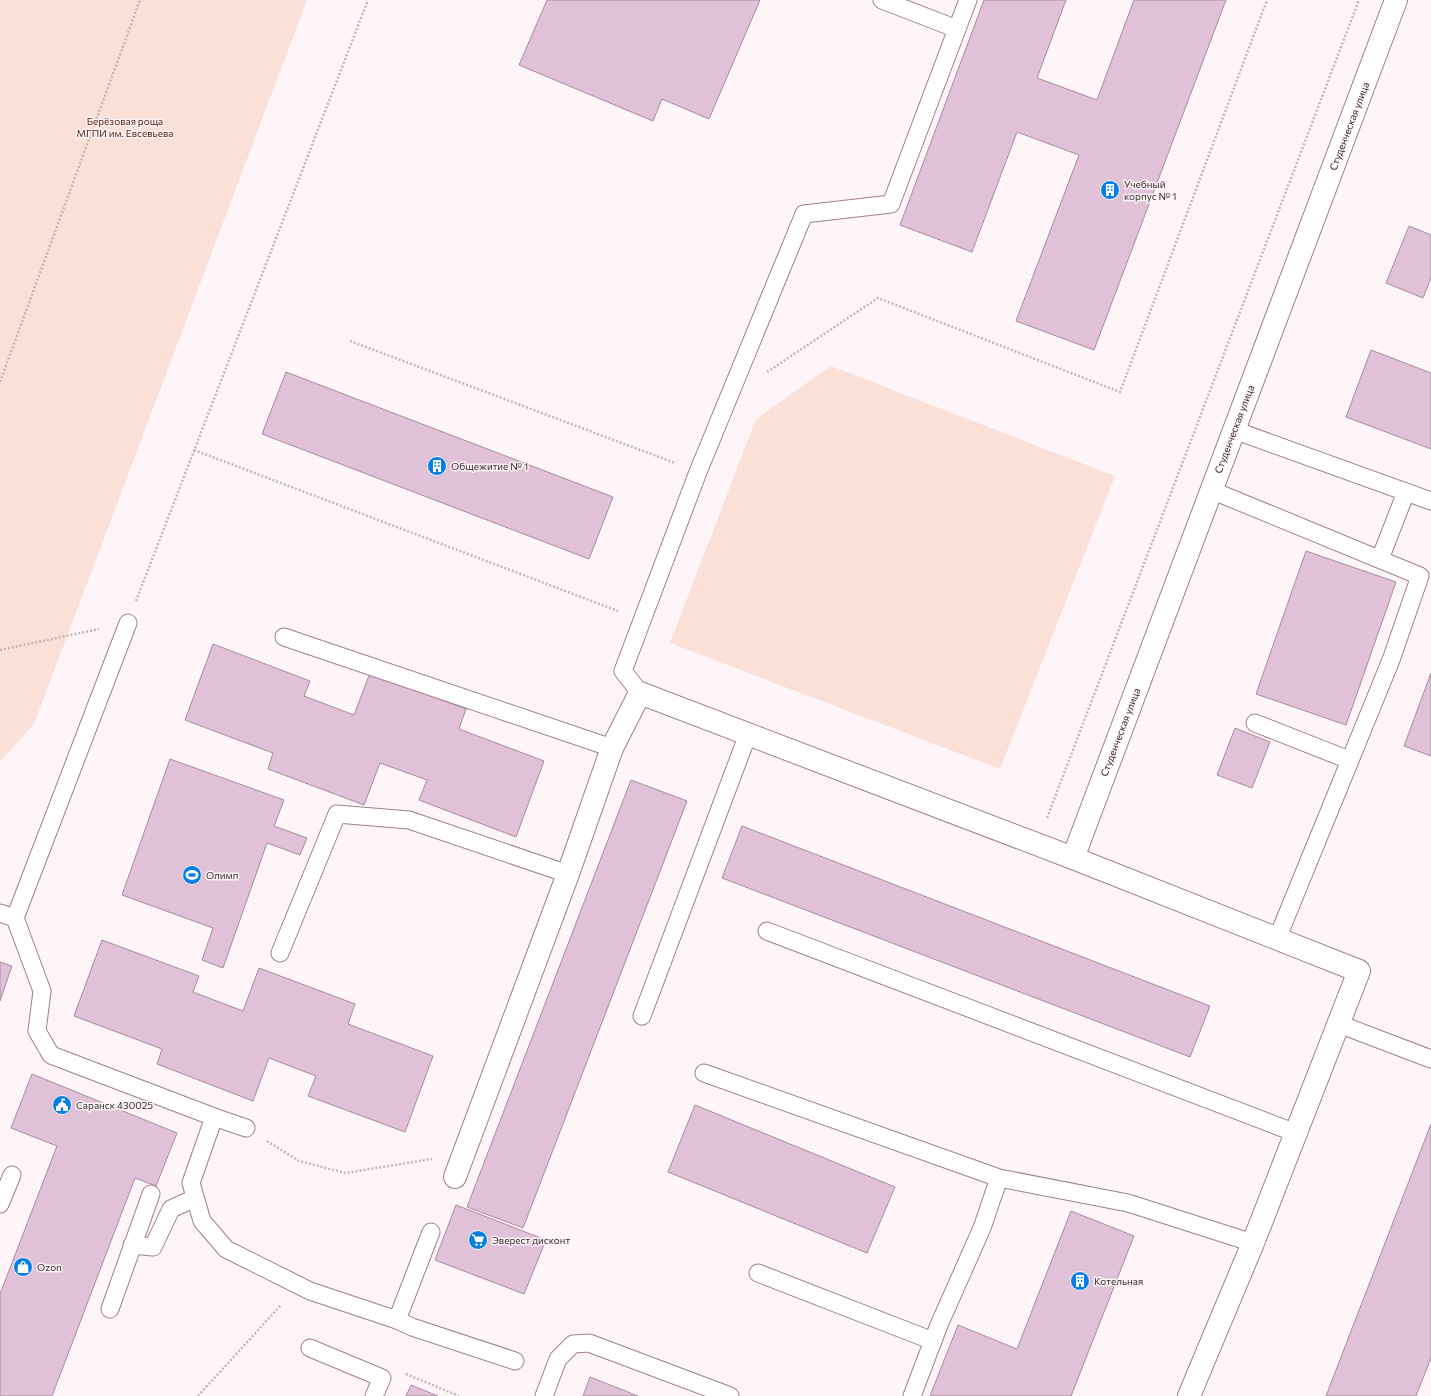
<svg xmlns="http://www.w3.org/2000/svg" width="1431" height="1396" font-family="Commissioner,sans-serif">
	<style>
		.green { fill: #fbe0d8 }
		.building { fill: #e0c1d7; stroke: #a88b9f }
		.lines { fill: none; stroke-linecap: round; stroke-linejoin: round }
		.service-casing { stroke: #a27f8a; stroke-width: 19 }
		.minor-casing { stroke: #a27f8a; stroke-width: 24 }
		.path { stroke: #c1b7ba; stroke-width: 2.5; stroke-dasharray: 2 2; stroke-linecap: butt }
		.service { stroke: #fff; stroke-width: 17 }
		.minor { stroke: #fff; stroke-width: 22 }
		.labels { text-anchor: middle; stroke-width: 3; stroke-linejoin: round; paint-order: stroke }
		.park-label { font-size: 10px; fill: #551b04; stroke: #fdf5f8 }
		.street-label { font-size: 10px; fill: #37292d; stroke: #fdf5f8 }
		.poi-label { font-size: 10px; fill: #37292d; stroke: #fdf5f8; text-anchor: start }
	</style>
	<rect width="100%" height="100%" fill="#fdf5f8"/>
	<!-- green -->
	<g class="green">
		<path d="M 0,0 L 307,0 L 34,724 L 0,762 Z"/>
		<path d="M 831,366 L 1115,476 L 1000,769 L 670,643 L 756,419 Z"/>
	</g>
	<!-- building -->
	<g class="building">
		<path d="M 547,0 L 760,0 L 709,119 L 662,99 L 653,121 L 519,65 Z"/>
		<path d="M 984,0 L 1066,0 L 1037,78 L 1097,100 L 1134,0 L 1226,0 L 1094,350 L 1016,321 L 1079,155 L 1017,132 L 972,252 L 900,225 Z"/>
		<path d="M 1409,226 L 1431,235 L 1431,278 L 1423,298 L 1386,283 Z"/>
		<path d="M 1371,350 L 1431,373 L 1431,449 L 1346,417 Z"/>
		<path d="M 286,372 L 613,497 L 589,559 L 262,434 Z"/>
		<path d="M 1306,551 L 1396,582 L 1346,725 L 1256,694 Z"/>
		<path d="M 213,644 L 310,681 L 304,696 L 354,715 L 370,673 L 466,709 L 459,729 L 544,761 L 516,837 L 419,800 L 427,780 L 380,763 L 364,805 L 268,769 L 273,753 L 185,720 Z"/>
		<path d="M 1431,673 L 1431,756 L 1404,746 Z"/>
		<path d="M 1235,728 L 1270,742 L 1252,788 L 1217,775 Z"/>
		<path d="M 170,759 L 284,800 L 274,826 L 307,838 L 300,855 L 267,843 L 223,968 L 202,960 L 213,928 L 122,895 Z"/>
		<path d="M 631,780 L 687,801 L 523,1228 L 467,1207 Z"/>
		<path d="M 742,826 L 1210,1006 L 1190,1057 L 722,878 Z"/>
		<path d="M 102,940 L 199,976 L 193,992 L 243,1011 L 259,968 L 355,1004 L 348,1024 L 433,1056 L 405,1132 L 308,1096 L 316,1076 L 269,1058 L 253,1101 L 157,1064 L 162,1049 L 74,1016 Z"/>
		<path d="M 0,962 L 12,966 L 0,1001 Z"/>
		<path d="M 32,1074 L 177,1133 L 156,1186 L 135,1178 L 52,1396 L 0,1396 L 0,1294 L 57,1146 L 11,1128 Z"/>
		<path d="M 695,1105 L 895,1187 L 867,1253 L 668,1172 Z"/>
		<path d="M 1431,1124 L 1431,1358 L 1416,1396 L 1326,1396 Z"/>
		<path d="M 456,1205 L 546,1240 L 524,1294 L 435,1260 Z"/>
		<path d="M 1071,1211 L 1134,1236 L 1071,1396 L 930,1396 L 958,1325 L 1017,1349 Z"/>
		<path d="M 590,1377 L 638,1396 L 583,1396 Z"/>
		<path d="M 411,1385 L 438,1396 L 406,1396 Z"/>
	</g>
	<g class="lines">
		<!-- service casing -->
		<g class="service-casing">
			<g id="service">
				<path d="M 957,29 L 968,0"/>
				<path d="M 1234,430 L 1431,501"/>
				<path d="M 1211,490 L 1420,576 L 1391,660 L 1277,939"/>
				<path d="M 1380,559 L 1406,492"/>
				<path d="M 284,637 L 612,748"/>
				<path d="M 640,693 L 623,671 L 698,472 L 804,214 L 891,204 L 957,29 L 882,0"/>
				<path d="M 1255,723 L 1349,760"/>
				<path d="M 0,913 L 15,918 L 128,623"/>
				<path d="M 15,918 L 42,991 L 37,1031 L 51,1055 L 214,1117 L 191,1183 L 202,1221 L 226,1249 L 310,1291 L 397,1320 L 431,1232"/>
				<path d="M 767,931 L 1296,1133"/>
				<path d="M 280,953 L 337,814 L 409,820 L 568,874"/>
				<path d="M 642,1016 L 748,734"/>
				<path d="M 1339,1024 L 1431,1059"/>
				<path d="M 704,1073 L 999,1178 L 1128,1203 L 1253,1243"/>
				<path d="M 214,1117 L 246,1128"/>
				<path d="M 0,1204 L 12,1175"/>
				<path d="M 132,1245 L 153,1247 L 171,1209 L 195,1198"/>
				<path d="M 758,1273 L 933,1341"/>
				<path d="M 110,1309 L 151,1194"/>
				<path d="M 397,1320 L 412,1327 L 515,1361"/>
				<path d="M 310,1348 L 382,1378 L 374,1396"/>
				<path d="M 544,1396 L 558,1359 L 573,1344 L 589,1343 L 730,1396"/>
				<path d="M 912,1396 L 939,1325 L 982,1228 L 999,1178"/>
			</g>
		</g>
		<!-- minor casing -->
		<g class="minor-casing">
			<g id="minor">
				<path d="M 1073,858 L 1396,0"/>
				<path d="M 455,1177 L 568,874 L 612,748 L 640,693 L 1073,858 L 1359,971 L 1253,1243 L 1189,1396"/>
			</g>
		</g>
		<!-- path -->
		<g class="path">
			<path d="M 350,341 L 675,463"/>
			<path d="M 767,372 L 878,298 L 1120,392 L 1267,0"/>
			<path d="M 0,382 L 140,0"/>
			<path d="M 194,450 L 618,611"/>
			<path d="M 136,601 L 368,0"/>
			<path d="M 0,650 L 99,629"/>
			<path d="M 1047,818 L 1359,0"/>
			<path d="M 267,1141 L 299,1161 L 345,1173 L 432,1159"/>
			<path d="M 406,1374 L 459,1396"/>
			<path d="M 198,1396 L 281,1305"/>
		</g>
		<!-- service -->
		<use href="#service" class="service"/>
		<!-- minor -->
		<use href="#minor" class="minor"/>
	</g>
	<!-- icons -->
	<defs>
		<g id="building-disc" transform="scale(1)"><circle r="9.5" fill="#037fe5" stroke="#fdf5f8"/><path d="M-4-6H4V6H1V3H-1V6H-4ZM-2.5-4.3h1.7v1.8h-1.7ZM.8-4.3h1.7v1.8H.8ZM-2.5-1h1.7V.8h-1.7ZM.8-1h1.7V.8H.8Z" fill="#fff"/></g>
		<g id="stadium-disc" transform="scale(1)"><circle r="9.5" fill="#037fe5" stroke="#fdf5f8"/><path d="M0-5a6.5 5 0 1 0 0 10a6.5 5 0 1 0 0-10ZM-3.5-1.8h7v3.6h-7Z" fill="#fff"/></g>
		<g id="civic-disc" transform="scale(1)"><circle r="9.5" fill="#037fe5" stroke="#fdf5f8"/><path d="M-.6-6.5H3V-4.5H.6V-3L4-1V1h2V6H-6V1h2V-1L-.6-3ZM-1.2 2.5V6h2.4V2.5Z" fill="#fff"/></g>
		<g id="supermarket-disc" transform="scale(1)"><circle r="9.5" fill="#037fe5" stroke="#fdf5f8"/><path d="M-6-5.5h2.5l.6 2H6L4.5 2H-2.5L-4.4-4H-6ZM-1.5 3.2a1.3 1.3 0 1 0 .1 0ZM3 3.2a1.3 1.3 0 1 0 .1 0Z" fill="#fff"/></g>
		<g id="shop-disc" transform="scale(1)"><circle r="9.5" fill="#037fe5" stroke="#fdf5f8"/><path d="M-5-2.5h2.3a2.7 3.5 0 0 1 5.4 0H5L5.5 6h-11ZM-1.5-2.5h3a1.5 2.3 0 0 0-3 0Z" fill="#fff"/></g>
	</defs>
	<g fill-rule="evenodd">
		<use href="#building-disc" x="1110" y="190"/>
		<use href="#building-disc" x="437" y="466"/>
		<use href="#stadium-disc" x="192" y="875"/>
		<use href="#civic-disc" x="62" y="1105"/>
		<use href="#supermarket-disc" x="478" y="1240"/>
		<use href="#shop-disc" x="23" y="1267"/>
		<use href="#building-disc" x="1080" y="1281"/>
	</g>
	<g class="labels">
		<!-- park labels -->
		<g class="park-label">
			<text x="125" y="125">Берёзовая роща<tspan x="125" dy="12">МГПИ им. Евсевьева</tspan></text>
		</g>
		<!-- street labels -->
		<g class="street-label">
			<text transform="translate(1349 126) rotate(-69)" y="4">Студенческая улица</text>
			<text transform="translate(1234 429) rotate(-69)" y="4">Студенческая улица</text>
			<text transform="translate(1120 732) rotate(-69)" y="4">Студенческая улица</text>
		</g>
		<!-- poi labels -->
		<g class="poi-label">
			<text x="1124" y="188">Учебный<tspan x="1124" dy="12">корпус № 1</tspan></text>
			<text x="451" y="470">Общежитие № 1</text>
			<text x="206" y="879">Олимп</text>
			<text x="76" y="1109">Саранск 430025</text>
			<text x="492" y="1244">Эверест дисконт</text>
			<text x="37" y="1271">Ozon</text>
			<text x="1094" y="1285">Котельная</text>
		</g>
	</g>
</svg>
